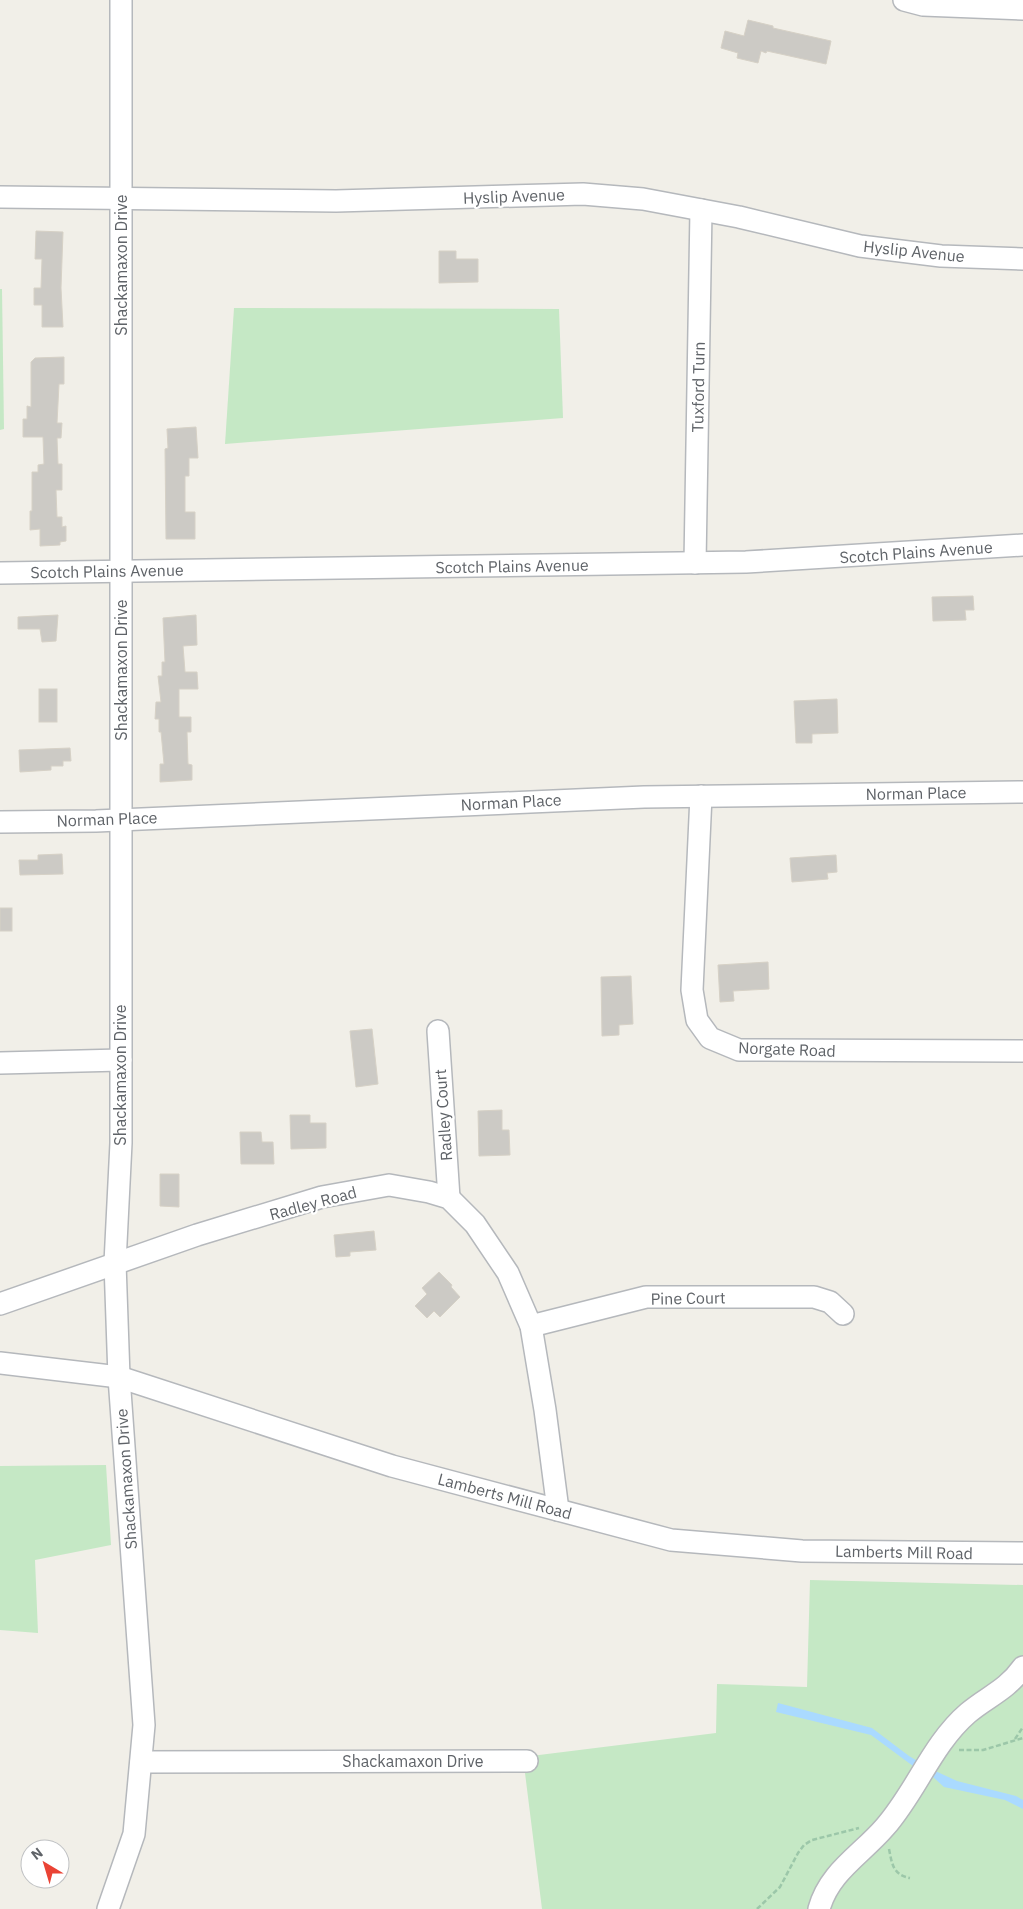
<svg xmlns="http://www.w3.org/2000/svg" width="1023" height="1909" font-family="'IBM Plex Sans',sans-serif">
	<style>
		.green { fill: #c5e8c5 }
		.water { fill: #aadaff }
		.building { fill: #cccac5; stroke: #d6d1c6 }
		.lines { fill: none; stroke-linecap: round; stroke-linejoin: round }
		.minor-casing { stroke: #b5b8bc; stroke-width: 24 }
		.path { stroke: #9cc7a9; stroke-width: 2.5; stroke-dasharray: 5 2.5; stroke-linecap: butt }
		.minor { stroke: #fff; stroke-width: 21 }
		.labels { text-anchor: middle; stroke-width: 4.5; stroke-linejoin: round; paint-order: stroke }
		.street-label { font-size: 16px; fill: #5f6368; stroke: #fff }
	</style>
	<rect width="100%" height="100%" fill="#f1efe8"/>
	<!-- green -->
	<g class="green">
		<path d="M 0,289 L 2,289 L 4,429 L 0,430 Z"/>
		<path d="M 234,308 L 559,309 L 563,418 L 225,444 Z"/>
		<path d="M 106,1465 L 111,1545 L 35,1560 L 38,1633 L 0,1630 L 0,1466 Z"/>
		<path d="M 810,1580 L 1023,1585 L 1023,1909 L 542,1909 L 523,1757 L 716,1733 L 717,1684 L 807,1687 Z"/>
	</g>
	<!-- water -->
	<path class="water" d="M 778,1703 L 872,1728 L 909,1756 L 931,1769 L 957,1781 L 1016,1796 L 1023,1800 L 1023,1809 L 1005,1800 L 944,1787 L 933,1777 L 913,1766 L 871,1735 L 776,1712 Z"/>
	<!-- building -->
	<g class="building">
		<path d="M 748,20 L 773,26 L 773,28 L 831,41 L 826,64 L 767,51 L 766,53 L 761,51 L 758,63 L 737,58 L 738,53 L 721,48 L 725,31 L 744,36 Z"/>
		<path d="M 36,231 L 63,232 L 61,288 L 63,327 L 42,327 L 42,305 L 34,305 L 34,288 L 41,288 L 42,259 L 35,259 Z"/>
		<path d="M 439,251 L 456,251 L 456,259 L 478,259 L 478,282 L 439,283 Z"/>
		<path d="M 64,357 L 64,384 L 59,384 L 57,423 L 62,423 L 61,438 L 57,438 L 58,464 L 62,464 L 62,490 L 56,490 L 57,517 L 62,517 L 62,527 L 66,526 L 66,541 L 60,542 L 60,545 L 40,546 L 40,529 L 30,530 L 30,511 L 32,511 L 32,472 L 38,472 L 38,465 L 44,464 L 43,437 L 23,437 L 23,419 L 27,419 L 27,406 L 31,407 L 31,362 L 35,358 Z"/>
		<path d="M 196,427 L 198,458 L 189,458 L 189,476 L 185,476 L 185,512 L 195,512 L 195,539 L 166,539 L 165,449 L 168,448 L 167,429 Z"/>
		<path d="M 973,596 L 974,610 L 965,610 L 966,620 L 933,621 L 932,597 Z"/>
		<path d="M 58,615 L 56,641 L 42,642 L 40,629 L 18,629 L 18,617 Z"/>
		<path d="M 196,615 L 197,645 L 183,646 L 185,672 L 197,672 L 198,689 L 179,689 L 179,717 L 191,717 L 191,732 L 187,732 L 188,764 L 192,765 L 192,780 L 160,782 L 160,764 L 164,764 L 161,732 L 159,732 L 159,719 L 155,719 L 156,702 L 161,702 L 158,676 L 162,676 L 162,662 L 165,662 L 163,618 Z"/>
		<rect x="39" y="689" width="18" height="33"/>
		<path d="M 837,699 L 838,733 L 812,734 L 812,743 L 796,743 L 794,701 Z"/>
		<path d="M 70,748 L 71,761 L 63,761 L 63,766 L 51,766 L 51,770 L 20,772 L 19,750 Z"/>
		<path d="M 62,854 L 63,874 L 20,875 L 19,860 L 38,860 L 38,855 Z"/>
		<path d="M 836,855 L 837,872 L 827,873 L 828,879 L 792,882 L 790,858 Z"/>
		<rect x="0" y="908" width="12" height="23"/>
		<path d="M 768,962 L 769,989 L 733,991 L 734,1001 L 720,1002 L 718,965 Z"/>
		<path d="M 631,976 L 633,1024 L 619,1025 L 619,1035 L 602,1036 L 601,977 Z"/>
		<path d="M 372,1029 L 378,1084 L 356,1087 L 350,1031 Z"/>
		<path d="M 502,1110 L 502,1130 L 509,1130 L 510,1155 L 479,1156 L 478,1111 Z"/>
		<path d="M 290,1115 L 310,1115 L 310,1123 L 326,1123 L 326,1148 L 291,1149 Z"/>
		<path d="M 240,1132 L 261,1132 L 262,1142 L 273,1142 L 274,1164 L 241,1164 Z"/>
		<path d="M 160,1174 L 179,1174 L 179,1207 L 160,1206 Z"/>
		<path d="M 374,1231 L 376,1250 L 350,1252 L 350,1256 L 336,1257 L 334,1235 Z"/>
		<path d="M 439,1272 L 452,1285 L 451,1287 L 460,1297 L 440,1317 L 434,1311 L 427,1318 L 415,1306 L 427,1294 L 422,1288 Z"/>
	</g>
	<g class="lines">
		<!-- minor casing -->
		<g class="minor-casing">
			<g id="minor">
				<path d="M 904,0 L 923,5 L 1023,9"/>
				<path d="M 0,197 L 336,201 L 583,194 L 643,199 L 739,217 L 860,246 L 941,256 L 1023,259"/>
				<path d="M 695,563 L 701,210"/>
				<path d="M 0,573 L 746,562 L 1023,545"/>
				<path d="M 701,796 L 692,990 L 697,1020 L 710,1038 L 739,1050 L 1023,1051"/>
				<path d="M 0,822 L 96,821 L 644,797 L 1023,792"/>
				<path d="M 438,1031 L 449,1198"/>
				<path d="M 0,1063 L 121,1060"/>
				<path d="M 0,1304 L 197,1235 L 322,1197 L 389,1185 L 429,1192 L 449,1198 L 475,1224 L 508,1273 L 531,1326 L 545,1410 L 558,1510"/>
				<path d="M 531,1326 L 646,1297 L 814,1297 L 830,1302 L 843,1314"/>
				<path d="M 0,1363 L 119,1377 L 392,1466 L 671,1540 L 802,1551 L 1023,1553"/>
				<path d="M 141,1762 L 527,1761"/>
				<path d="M 108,1909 L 134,1834 L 144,1725 L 119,1377 L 115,1263 L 121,1143 L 121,0"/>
				<path d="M 819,1909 C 829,1872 861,1855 885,1827 C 916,1792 932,1744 968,1713 C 988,1696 1006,1691 1023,1667"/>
			</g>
		</g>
		<!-- path -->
		<g class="path">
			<path d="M 1015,1739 L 1023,1727"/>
			<path d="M 959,1750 L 983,1750 L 1023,1738"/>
			<path d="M 889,1849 C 892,1864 893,1875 910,1878"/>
			<path d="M 757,1909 L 780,1887 L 798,1853 L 804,1845 L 812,1840 L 859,1828"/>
		</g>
		<!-- minor -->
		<use href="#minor" class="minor"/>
	</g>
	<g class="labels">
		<!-- street labels -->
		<g class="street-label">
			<text transform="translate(514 196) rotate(-2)" y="6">Hyslip Avenue</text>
			<text transform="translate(914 251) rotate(6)" y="6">Hyslip Avenue</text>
			<text transform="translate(121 265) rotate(-90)" y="6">Shackamaxon Drive</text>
			<text transform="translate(698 387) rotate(-89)" y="6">Tuxford Turn</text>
			<text transform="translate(916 552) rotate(-4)" y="6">Scotch Plains Avenue</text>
			<text transform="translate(512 566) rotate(-1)" y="6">Scotch Plains Avenue</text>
			<text transform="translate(107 571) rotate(-1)" y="6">Scotch Plains Avenue</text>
			<text transform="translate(121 670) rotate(-90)" y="6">Shackamaxon Drive</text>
			<text transform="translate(916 793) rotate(-1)" y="6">Norman Place</text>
			<text transform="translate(511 802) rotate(-3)" y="6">Norman Place</text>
			<text transform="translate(107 819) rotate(-2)" y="6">Norman Place</text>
			<text transform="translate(787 1049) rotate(2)" y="6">Norgate Road</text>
			<text transform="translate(120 1075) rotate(-90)" y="6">Shackamaxon Drive</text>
			<text transform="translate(443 1115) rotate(-94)" y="6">Radley Court</text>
			<text transform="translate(313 1203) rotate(-15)" y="6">Radley Road</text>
			<text transform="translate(688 1298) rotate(-1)" y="6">Pine Court</text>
			<text transform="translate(126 1479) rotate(-94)" y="6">Shackamaxon Drive</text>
			<text transform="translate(505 1496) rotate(15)" y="6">Lamberts Mill Road</text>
			<text transform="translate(904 1552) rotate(1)" y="6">Lamberts Mill Road</text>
			<text x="413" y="1767">Shackamaxon Drive</text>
		</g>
	</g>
	<!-- north arrow -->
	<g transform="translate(45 1864) rotate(322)"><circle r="24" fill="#ffffff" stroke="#bfc1c3"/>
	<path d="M0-4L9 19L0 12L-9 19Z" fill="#ea4335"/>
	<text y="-8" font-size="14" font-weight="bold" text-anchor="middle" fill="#5f6368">N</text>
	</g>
</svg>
